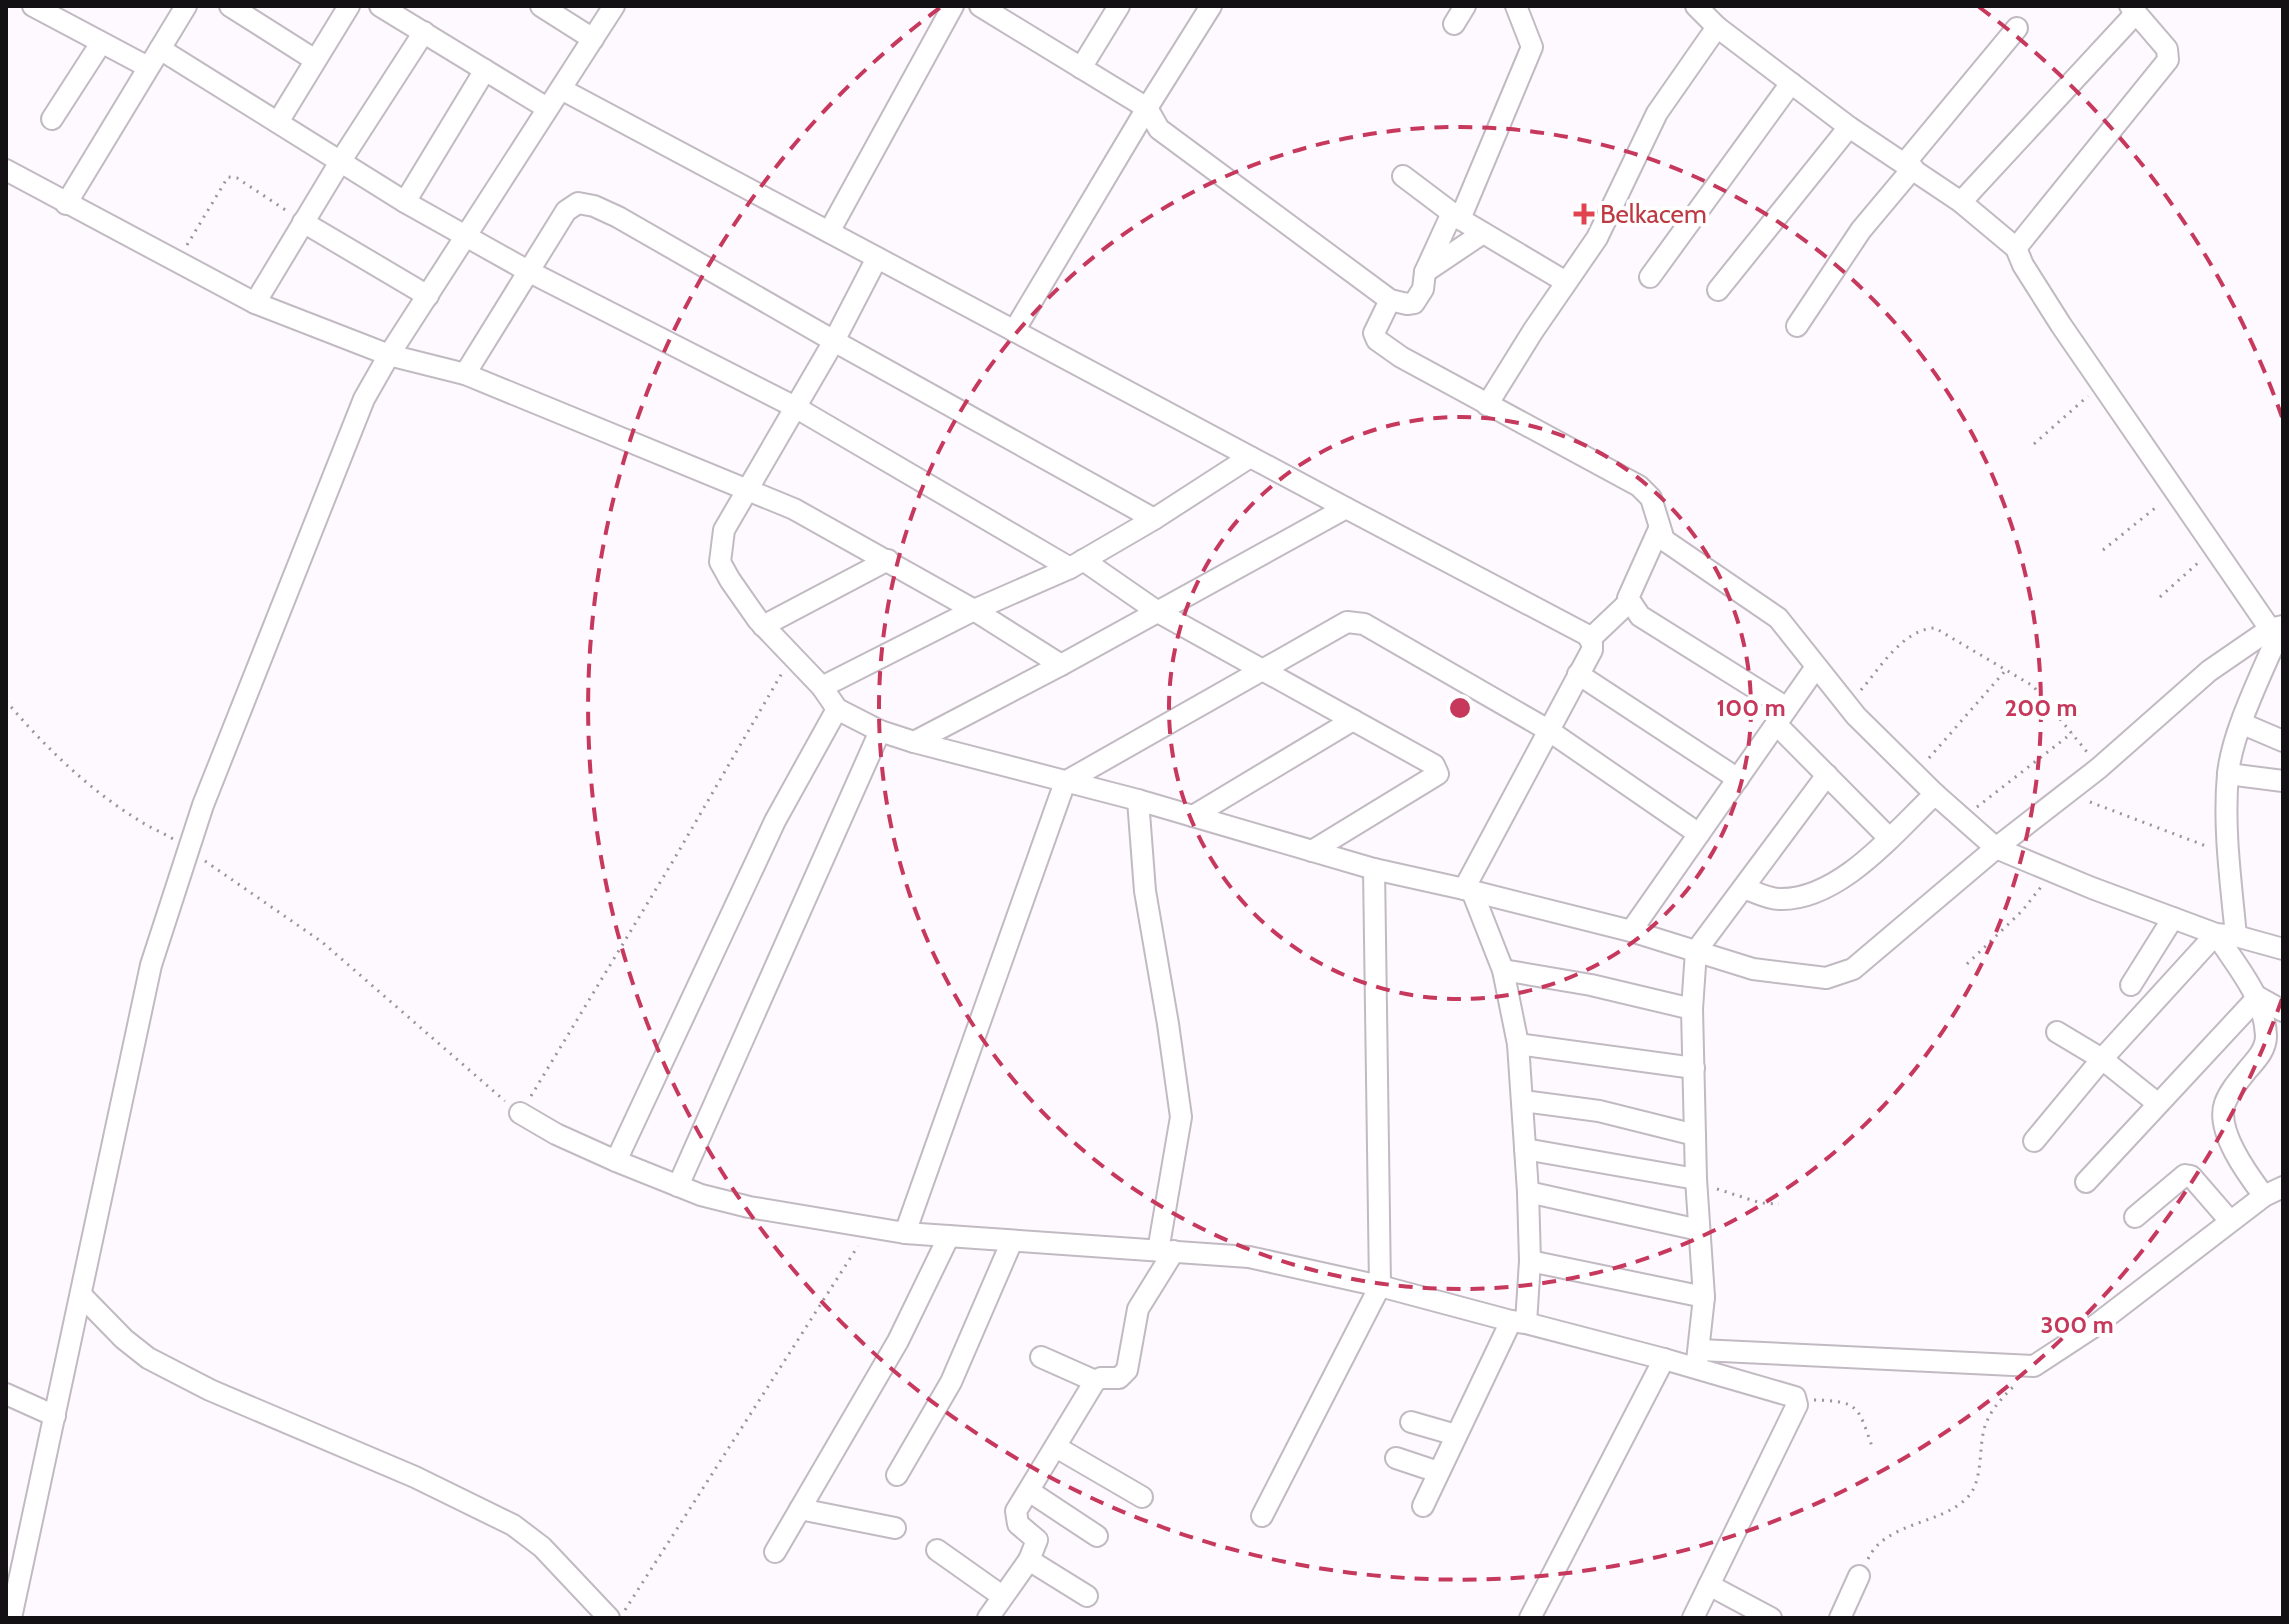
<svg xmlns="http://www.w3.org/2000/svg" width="2289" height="1624" font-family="Cabin,sans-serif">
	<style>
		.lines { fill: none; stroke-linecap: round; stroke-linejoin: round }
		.minor-casing { stroke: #c2bac2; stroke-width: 24 }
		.path { stroke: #99959a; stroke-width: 3; stroke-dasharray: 2 6; stroke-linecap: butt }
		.minor { stroke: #fff; stroke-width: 20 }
		.ring { fill: none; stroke: #c7385d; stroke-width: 4; stroke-dasharray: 14 10 }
		.health-dot { fill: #e0444e; stroke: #fff; stroke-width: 3 }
		.labels { text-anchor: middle; stroke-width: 8; stroke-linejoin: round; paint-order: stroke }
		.health-label { font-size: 26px; fill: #be3a42; stroke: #fff; text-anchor: start }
		.centre { fill: #c7385d; stroke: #fff; stroke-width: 4 }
		.ring-label { font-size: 24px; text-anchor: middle; font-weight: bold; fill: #c7385d; stroke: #fff; stroke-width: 8; stroke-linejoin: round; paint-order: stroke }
	</style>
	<rect width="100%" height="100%" fill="#fef8ff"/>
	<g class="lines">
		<!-- minor casing -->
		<g class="minor-casing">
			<g id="minor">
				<path d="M 33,6 L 148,67"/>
				<path d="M 230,6 L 315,60"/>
				<path d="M 380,6 L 547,108"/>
				<path d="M 541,6 L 593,39"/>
				<path d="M 980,6 L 1147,108 L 1211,6"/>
				<path d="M 1696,6 L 1717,27 L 1849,127 L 1961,202 L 2016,248 L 2023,265 L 2061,325 L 2270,629"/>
				<path d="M 1454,24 L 1465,6"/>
				<path d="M 160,49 L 405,202 L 528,271 L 795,407 L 1070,568"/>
				<path d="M 1081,68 L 1119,6"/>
				<path d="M 561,89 L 1346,508 L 1061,665 L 914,742"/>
				<path d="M 52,119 L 101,43"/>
				<path d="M 278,122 L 349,6"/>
				<path d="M 1905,163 L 2017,28"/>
				<path d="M 6,170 L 255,303 L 389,355 L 465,374 L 794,509 L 974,610 L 1061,665"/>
				<path d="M 1403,176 L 1460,219 L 1566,282"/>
				<path d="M 405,202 L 485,70"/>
				<path d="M 1961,202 L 2136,13"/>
				<path d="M 66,204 L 186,6"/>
				<path d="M 1460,219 L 1532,47 L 1516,6"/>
				<path d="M 303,222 L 428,296"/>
				<path d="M 829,232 L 953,6"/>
				<path d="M 2016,248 L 2168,60 L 2167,49 L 2130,6"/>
				<path d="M 877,258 L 834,341 L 724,530 L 720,562 L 730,580 L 758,620 L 822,687 L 837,709 L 880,731 L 914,742 L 1138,800 L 1374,869 L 1464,889 L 1631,931 L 1753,969 L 1826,978 L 1853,969 L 1996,848 L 2099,768 L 2209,671 L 2270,629 L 2283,626"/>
				<path d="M 1425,272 L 1483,233"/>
				<path d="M 1650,277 L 1791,83"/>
				<path d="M 1718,290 L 1849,127"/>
				<path d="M 1390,300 L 1374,333 L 1377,340 L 1401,357 L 1639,486 L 1651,498 L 1664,540 L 1778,618 L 1856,716 L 1935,794 L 1996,848 L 2092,888 L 2216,934 L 2236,936 L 2283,949"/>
				<path d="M 255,303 L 340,162 L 424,32"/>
				<path d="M 1797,326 L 1861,230 L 1913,168"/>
				<path d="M 1014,331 L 1147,108 L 1159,129 L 1390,300 L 1407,304 L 1414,303 L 1423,289 L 1425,272 L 1452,213"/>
				<path d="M 465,374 L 566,211 L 578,203 L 594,206 L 618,217 L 834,341 L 1154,519"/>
				<path d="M 1487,405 L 1533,331 L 1597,238 L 1657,113 L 1717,27"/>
				<path d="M 1346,508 L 1587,635 L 1592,643 L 1592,650 L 1464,889"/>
				<path d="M 1659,529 L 1628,598 L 1640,616 L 1787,708"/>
				<path d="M 1083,560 L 1158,612 L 1434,765 L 1438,774 L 1312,851"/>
				<path d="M 763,626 L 888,560"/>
				<path d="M 1590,639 L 1629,602"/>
				<path d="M 1578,674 L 1738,779"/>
				<path d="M 822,687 L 974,610 L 1070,568 L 1154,519 L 1250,457"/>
				<path d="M 1776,724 L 1889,838"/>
				<path d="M 2243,724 L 2283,741"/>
				<path d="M 2228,774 L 2283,781"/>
				<path d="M 1138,800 L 1145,891 L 1168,1024 L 1181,1117 L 1158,1251"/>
				<path d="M 1193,816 L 1353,720"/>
				<path d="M 1744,888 C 1755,892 1768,899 1779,899 C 1839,901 1895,832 1935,794"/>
				<path d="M 1472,891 L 1503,970 L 1518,1044 L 1528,1192 L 1530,1261 L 1526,1323"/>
				<path d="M 1631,931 L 1816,667"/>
				<path d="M 2236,936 C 2231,883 2223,827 2228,774 C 2232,731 2264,669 2281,628"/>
				<path d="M 1503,970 L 1591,985 L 1692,1009"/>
				<path d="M 2131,985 L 2173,918"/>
				<path d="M 2057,1032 L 2102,1059 L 2157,1103"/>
				<path d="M 1518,1044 L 1694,1068"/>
				<path d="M 1523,1101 L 1599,1111 L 1695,1135"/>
				<path d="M 520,1113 L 556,1134 L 616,1161 L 701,1195 L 749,1207 L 905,1233 L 1249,1257 L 1380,1286 L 1511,1321 L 1526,1323 L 1664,1359 L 1795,1397 L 1797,1405 L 1693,1618"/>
				<path d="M 2034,1141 L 2102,1059 L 2216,934 C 2236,966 2265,997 2266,1036 C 2266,1049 2257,1059 2249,1068 C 2240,1079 2230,1090 2225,1103 C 2215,1131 2248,1175 2264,1196"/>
				<path d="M 1525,1149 L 1696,1179"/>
				<path d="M 616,1161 L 775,821 L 837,709"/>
				<path d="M 2086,1182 L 2258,997 L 2283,1011"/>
				<path d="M 678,1186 L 880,731"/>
				<path d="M 1528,1192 L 1699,1230"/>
				<path d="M 2135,1217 L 2185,1175 L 2191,1176 L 2230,1221"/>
				<path d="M 905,1233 L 1065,782 L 1347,622 L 1364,624 L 1548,730 L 1699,834"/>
				<path d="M 1530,1261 L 1704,1297"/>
				<path d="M 82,1296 L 124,1339 L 148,1358 L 210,1390 L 415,1477 L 513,1525 L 542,1547 L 609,1618"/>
				<path d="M 1700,1350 L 2034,1366 L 2092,1328 L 2264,1196 L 2283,1187"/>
				<path d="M 1041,1357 L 1095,1381"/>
				<path d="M 1697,1361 L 1704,1297 L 1696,1179 L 1692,1009 L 1696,951 L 1827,775"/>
				<path d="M 6,1394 L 55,1416"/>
				<path d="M 1411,1422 L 1456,1435"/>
				<path d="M 1056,1447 L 1142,1497"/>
				<path d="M 1396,1458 L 1438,1472"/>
				<path d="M 897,1475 L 951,1382 L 1012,1241"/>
				<path d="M 1029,1491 L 1097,1536"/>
				<path d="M 1423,1506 L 1511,1321"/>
				<path d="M 800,1509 L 895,1528"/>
				<path d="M 1262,1516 L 1380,1286 L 1374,869"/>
				<path d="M 937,1550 L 1002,1596"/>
				<path d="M 775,1552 L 898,1341 L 949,1236"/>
				<path d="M 1029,1560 L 1087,1596"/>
				<path d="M 1709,1585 L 1771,1618"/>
				<path d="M 11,1618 L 151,965 L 203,805 L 364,399 L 389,355 L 614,6"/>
				<path d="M 988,1618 L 1029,1560 L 1037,1540 L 1018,1524 L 1016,1511 L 1095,1381 L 1101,1378 L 1119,1378 L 1127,1370 L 1138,1309 L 1174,1251"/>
				<path d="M 1530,1618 L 1664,1359"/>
				<path d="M 1840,1618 L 1859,1576"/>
			</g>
		</g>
		<!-- path -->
		<g class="path">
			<path d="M 187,245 L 228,177 L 237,178 L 287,211"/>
			<path d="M 2034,444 L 2088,396"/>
			<path d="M 2103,550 L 2159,505"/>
			<path d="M 2160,597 L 2199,562"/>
			<path d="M 1861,690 C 1880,668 1903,629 1935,628 L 2033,686 L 2087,752"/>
			<path d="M 6,701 C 44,746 89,790 140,821 C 150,828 162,832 173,839"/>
			<path d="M 1929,758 L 2005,671"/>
			<path d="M 2090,802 L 2206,846"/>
			<path d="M 1977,807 L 2072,733"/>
			<path d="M 205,861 L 322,942 L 505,1101"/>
			<path d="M 1967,964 L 2022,911 L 2041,887"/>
			<path d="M 531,1096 L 673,861 L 782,673"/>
			<path d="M 1717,1189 L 1761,1203 L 1779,1204"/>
			<path d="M 1814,1400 C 1861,1401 1858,1408 1873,1449"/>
			<path d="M 1868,1559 C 1885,1522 1940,1525 1967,1498 C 1984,1481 1978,1447 1985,1426 C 1991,1409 2002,1398 2014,1386"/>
			<path d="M 625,1610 L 858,1246"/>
		</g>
		<!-- minor -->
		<use href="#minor" class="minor"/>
	</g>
	<!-- distance rings -->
	<g class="ring">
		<circle cx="1460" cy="708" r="291"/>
		<circle cx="1460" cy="708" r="581"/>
		<path d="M2282 999A872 872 0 1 1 941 7M1979 7A872 872 0 0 1 2282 417"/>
	</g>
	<!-- markers -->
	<path class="health-dot" d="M1580 202h8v8h8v8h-8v8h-8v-8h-8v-8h8z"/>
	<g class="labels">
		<!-- health labels -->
		<g class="health-label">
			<text x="1600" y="223">Belkacem</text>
		</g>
	</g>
	<circle cx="1460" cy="708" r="12" class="centre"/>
	<g class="ring-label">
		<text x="1751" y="716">100 m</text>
		<text x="2041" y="716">200 m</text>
		<text x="2077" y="1333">300 m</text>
	</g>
	<!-- border -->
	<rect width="2289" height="1624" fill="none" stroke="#141114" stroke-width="16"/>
</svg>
